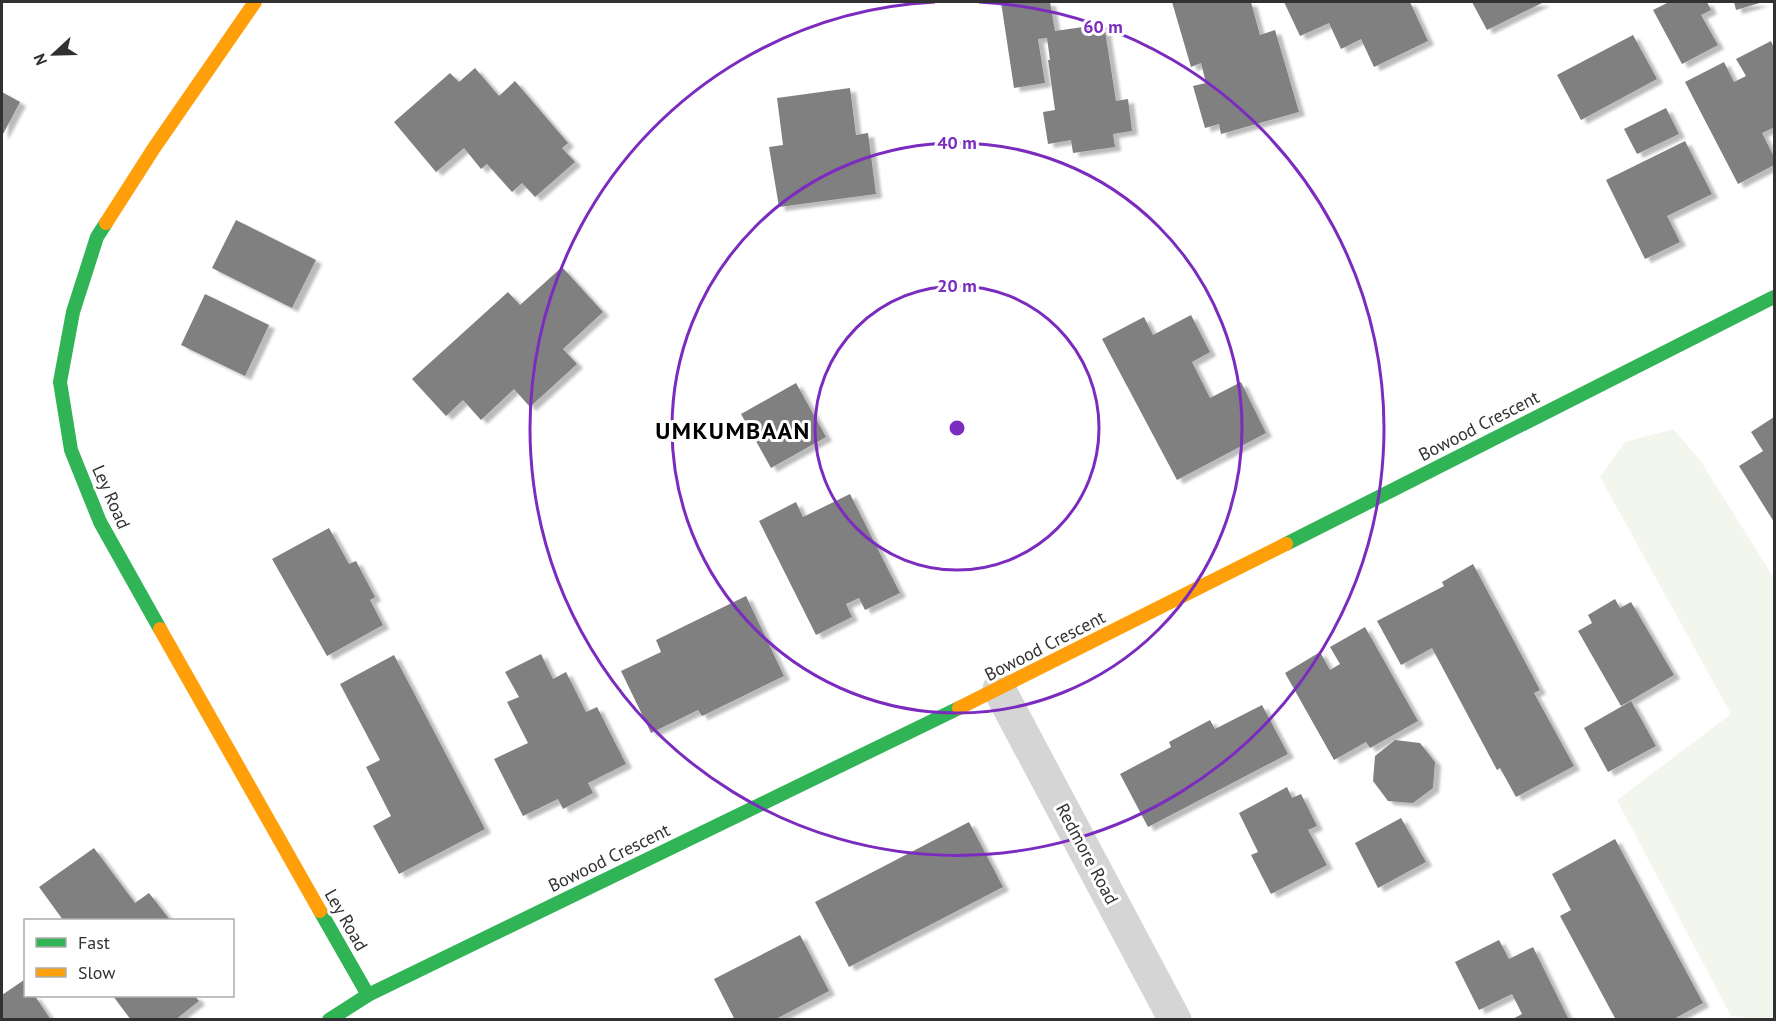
<svg xmlns="http://www.w3.org/2000/svg" width="1776" height="1021" font-family="'PT Sans',sans-serif">
	<style>
		.green { fill: #f2f6ed }
		.building { fill: #808080; filter: url(#shadow) }
		.lines { fill: none; stroke-linecap: round; stroke-linejoin: round }
		.street { stroke: #d5d5d5; stroke-width: 33 }
		.fast { stroke: #30b455; stroke-width: 14 }
		.slow { stroke: #ff9f0a; stroke-width: 14 }
		.ring { fill: none; stroke: #7b2cbf; stroke-width: 3 }
		.labels { text-anchor: middle; stroke-width: 6; stroke-linejoin: round; paint-order: stroke }
		.street-label { font-size: 18px; fill: #313131; stroke: #fff }
		.district-label { font-size: 24px; font-weight: bold; letter-spacing: 1.5px; fill: #000; stroke: #fff }
		.centre { fill: #7b2cbf; stroke: #fff; stroke-width: 3 }
		.ring-label { font-size: 18px; text-anchor: middle; font-weight: bold; fill: #7b2cbf; stroke: #fff; stroke-width: 6; stroke-linejoin: round; paint-order: stroke }
	</style>
	<defs>
		<filter id="shadow"><feDropShadow dx="6" dy="4" stdDeviation="1.5" flood-color="#0004"/></filter>
	</defs>
	<rect width="100%" height="100%" fill="#fff"/>
	<!-- green -->
	<path class="green" d="M 1673,429 L 1700,460 L 1774,578 L 1774,1019 L 1755,1019 L 1731,1016 L 1617,800 L 1731,714 L 1600,477 L 1625,442 Z"/>
	<!-- building -->
	<g class="building">
		<path d="M 1001,2 L 1050,2 L 1055,31 L 1104,24 L 1116,101 L 1128,99 L 1132,131 L 1113,134 L 1115,147 L 1073,153 L 1071,140 L 1048,144 L 1043,112 L 1055,110 L 1048,60 L 1050,60 L 1047,38 L 1038,39 L 1045,83 L 1014,88 Z"/>
		<path d="M 1172,2 L 1251,2 L 1260,35 L 1275,30 L 1299,112 L 1221,134 L 1219,124 L 1205,128 L 1193,86 L 1206,83 L 1201,63 L 1191,67 Z"/>
		<path d="M 1284,2 L 1410,2 L 1428,41 L 1374,67 L 1361,39 L 1341,49 L 1329,23 L 1300,36 Z"/>
		<path d="M 1472,2 L 1544,2 L 1487,30 Z"/>
		<path d="M 1669,2 L 1707,2 L 1711,10 L 1701,15 L 1718,45 L 1682,64 L 1653,10 Z"/>
		<path d="M 1734,2 L 1763,2 L 1736,10 Z"/>
		<path d="M 1633,35 L 1657,79 L 1581,120 L 1557,75 Z"/>
		<path d="M 1771,41 L 1774,48 L 1774,131 L 1773,128 L 1762,133 L 1774,157 L 1774,165 L 1738,184 L 1685,82 L 1724,62 L 1734,82 L 1746,76 L 1736,59 Z"/>
		<path d="M 475,68 L 499,96 L 515,81 L 568,143 L 562,148 L 575,162 L 535,197 L 522,183 L 512,192 L 487,164 L 481,169 L 464,148 L 436,172 L 394,122 L 450,73 L 459,82 Z"/>
		<path d="M 850,88 L 856,135 L 868,133 L 876,194 L 779,207 L 769,147 L 783,145 L 777,98 Z"/>
		<path d="M 2,92 L 20,102 L 2,136 Z"/>
		<path d="M 1666,108 L 1679,134 L 1637,154 L 1624,129 Z"/>
		<path d="M 1685,141 L 1712,194 L 1667,216 L 1680,242 L 1645,259 L 1606,180 Z"/>
		<path d="M 236,220 L 316,260 L 292,308 L 212,268 Z"/>
		<path d="M 562,267 L 603,312 L 563,349 L 577,364 L 530,407 L 514,389 L 481,420 L 463,400 L 446,416 L 412,379 L 508,292 L 520,305 Z"/>
		<path d="M 205,294 L 269,325 L 245,376 L 181,345 Z"/>
		<path d="M 1191,315 L 1210,352 L 1192,362 L 1210,398 L 1241,382 L 1266,433 L 1177,480 L 1102,339 L 1144,317 L 1153,335 Z"/>
		<path d="M 796,383 L 826,437 L 771,468 L 741,414 Z"/>
		<path d="M 1774,417 L 1774,522 L 1739,466 L 1763,451 L 1751,432 Z"/>
		<path d="M 850,494 L 900,593 L 865,610 L 859,598 L 846,604 L 852,617 L 816,635 L 759,521 L 796,502 L 803,517 Z"/>
		<path d="M 329,528 L 349,564 L 356,561 L 375,597 L 370,600 L 383,625 L 327,656 L 272,559 Z"/>
		<path d="M 1473,564 L 1540,690 L 1534,693 L 1574,766 L 1516,797 L 1500,768 L 1497,770 L 1432,648 L 1401,665 L 1377,621 L 1444,586 L 1442,582 Z"/>
		<path d="M 746,596 L 784,676 L 702,716 L 698,710 L 651,733 L 621,671 L 661,652 L 656,640 Z"/>
		<path d="M 1615,599 L 1620,608 L 1631,602 L 1674,675 L 1621,706 L 1578,631 L 1592,623 L 1588,615 Z"/>
		<path d="M 1365,627 L 1418,721 L 1370,748 L 1366,742 L 1334,760 L 1285,673 L 1320,652 L 1330,670 L 1340,664 L 1330,647 Z"/>
		<path d="M 541,654 L 553,679 L 566,672 L 586,712 L 597,707 L 626,764 L 588,783 L 593,793 L 563,809 L 558,799 L 523,816 L 494,759 L 528,743 L 507,702 L 519,697 L 505,672 Z"/>
		<path d="M 394,655 L 485,829 L 399,874 L 373,826 L 391,816 L 366,767 L 380,760 L 340,684 Z"/>
		<path d="M 1631,701 L 1656,746 L 1608,772 L 1584,728 Z"/>
		<path d="M 1262,705 L 1288,754 L 1148,827 L 1120,774 L 1171,747 L 1169,742 L 1210,720 L 1215,729 Z"/>
		<path d="M 1395,740 L 1420,743 L 1435,762 L 1433,788 L 1413,803 L 1388,801 L 1373,781 L 1375,756 Z"/>
		<path d="M 1287,787 L 1292,798 L 1301,794 L 1317,826 L 1308,830 L 1327,865 L 1271,894 L 1251,855 L 1258,852 L 1239,813 Z"/>
		<path d="M 1401,818 L 1426,862 L 1378,888 L 1355,843 Z"/>
		<path d="M 969,822 L 1003,887 L 849,967 L 815,902 Z"/>
		<path d="M 1615,839 L 1703,1003 L 1672,1020 L 1616,1020 L 1560,916 L 1571,910 L 1552,874 Z"/>
		<path d="M 94,848 L 135,903 L 149,893 L 170,920 L 63,920 L 39,887 Z"/>
		<path d="M 800,935 L 829,991 L 774,1020 L 735,1020 L 714,979 Z"/>
		<path d="M 1499,940 L 1509,959 L 1533,947 L 1569,1020 L 1511,1020 L 1522,1014 L 1512,994 L 1479,1010 L 1455,962 Z"/>
		<path d="M 24,980 L 26,982 L 26,996 L 35,996 L 51,1020 L 2,1020 L 2,995 Z"/>
		<path d="M 113,996 L 195,996 L 199,1001 L 175,1020 L 131,1020 Z"/>
	</g>
	<g class="lines">
		<!-- street -->
		<path class="street" d="M 999,689 L 1175,1020"/>
		<!-- fast -->
		<g class="fast">
			<path d="M 106,223 L 97,237 L 73,312 L 60,382 L 71,450 L 100,522 L 160,629"/>
			<path d="M 1286,544 L 1774,297"/>
			<path d="M 320,911 L 368,995"/>
			<path d="M 329,1020 L 368,995 L 959,708"/>
		</g>
		<!-- slow -->
		<g class="slow">
			<path d="M 106,223 L 154,148 L 255,2"/>
			<path d="M 160,629 L 320,911"/>
			<path d="M 959,708 L 1286,544"/>
		</g>
	</g>
	<!-- distance rings -->
	<g class="ring">
		<circle cx="957" cy="428" r="142"/>
		<circle cx="957" cy="428" r="285"/>
		<path d="M979 2A427 427 0 1 1 935 2"/>
	</g>
	<g class="labels">
		<!-- street labels -->
		<g class="street-label">
			<text transform="translate(1479 426) rotate(-27)" y="6">Bowood Crescent</text>
			<text transform="translate(111 497) rotate(66)" y="6">Ley Road</text>
			<text transform="translate(1045 646) rotate(-27)" y="6">Bowood Crescent</text>
			<text transform="translate(1087 854) rotate(62)" y="6">Redmore Road</text>
			<text transform="translate(609 858) rotate(-26)" y="6">Bowood Crescent</text>
			<text transform="translate(346 920) rotate(60)" y="6">Ley Road</text>
		</g>
		<!-- district labels -->
		<g class="district-label">
			<text x="733" y="439">UMKUMBAAN</text>
		</g>
	</g>
	<circle cx="957" cy="428" r="9" class="centre"/>
	<g class="ring-label">
		<text x="1103" y="33">60 m</text>
		<text x="957" y="149">40 m</text>
		<text x="957" y="292">20 m</text>
	</g>
	<!-- border -->
	<rect width="1776" height="1021" fill="none" stroke="#313131" stroke-width="6"/>
	<!-- legend -->
	<rect x="24" y="919" width="210" height="78" fill="#ffffff" stroke="#adadad" stroke-width="1.5"/>
	<rect x="36" y="938" width="30" height="9" fill="#30b455" stroke="#adadad" stroke-width="1.5"/>
	<text x="78" y="949" font-size="18" fill="#313131">Fast</text>
	<rect x="36" y="968" width="30" height="9" fill="#ff9f0a" stroke="#adadad" stroke-width="1.5"/>
	<text x="78" y="979" font-size="18" fill="#313131">Slow</text>
	<!-- north arrow -->
	<g transform="translate(54 54) rotate(248)" stroke="#ffffff" stroke-width="4.5" paint-order="stroke">
	<path d="M0-4.5L10 22L0 15L-10 22Z" fill="#313131"/>
	<text y="-9" font-size="16" font-weight="bold" text-anchor="middle" fill="#313131">N</text>
	</g>
</svg>
